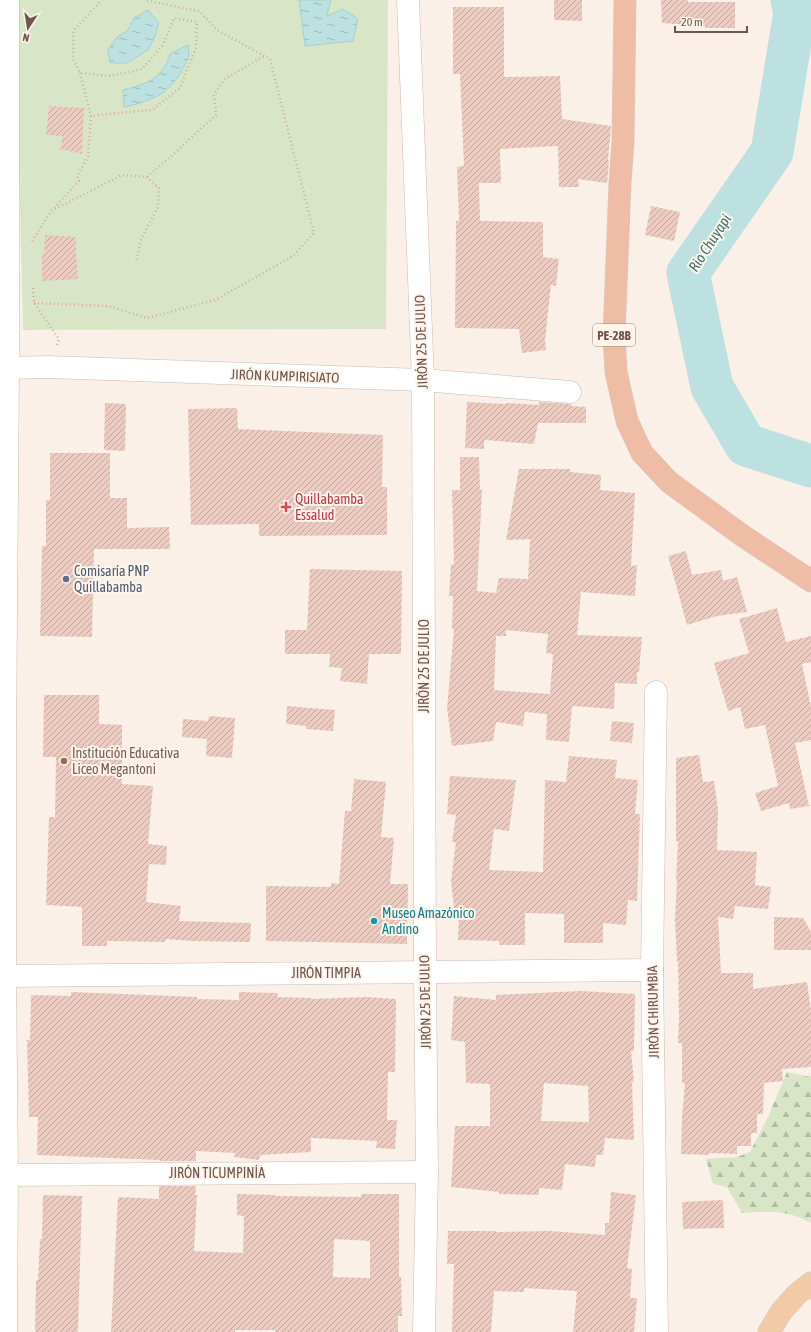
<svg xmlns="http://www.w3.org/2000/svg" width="811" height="1332" font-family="'Asap Condensed',sans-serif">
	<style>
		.green { fill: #d8e6c7 }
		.forest { fill: url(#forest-firs) }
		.water { fill: url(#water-ripples); stroke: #a5d1d2 }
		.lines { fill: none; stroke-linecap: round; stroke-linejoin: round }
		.river { stroke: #bde1e1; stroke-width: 43 }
		.building { fill: url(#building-hatch); fill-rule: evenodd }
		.minor-casing { stroke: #ccb9b1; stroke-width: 23 }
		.primary-casing { stroke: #d7cfcd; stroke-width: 23 }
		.trunk-casing { stroke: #d7cfcd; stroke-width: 23 }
		.path { stroke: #d1afa4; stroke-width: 2.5; stroke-dasharray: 1 3; stroke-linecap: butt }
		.minor { stroke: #fff; stroke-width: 22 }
		.primary { stroke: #f1caa6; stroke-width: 22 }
		.trunk { stroke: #efbca5; stroke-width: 22 }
		.health-dot { fill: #e0444e; stroke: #fdf4ec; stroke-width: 1.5 }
		.service-dot { fill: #5c6f8a; stroke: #fdf4ec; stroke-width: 1.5 }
		.education-dot { fill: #8d6e63; stroke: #fdf4ec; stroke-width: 1.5 }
		.culture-dot { fill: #0f9aa8; stroke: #fdf4ec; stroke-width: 1.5 }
		.labels { text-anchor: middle; stroke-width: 4; stroke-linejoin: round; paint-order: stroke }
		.shield { fill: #fdf4ec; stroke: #9a857d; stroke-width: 1 }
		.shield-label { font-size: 13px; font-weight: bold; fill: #70554e }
		.street-label { font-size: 14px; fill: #70554e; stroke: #fdf4ec }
		.health-label { font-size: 14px; fill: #be3a42; stroke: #fdf4ec; text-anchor: start }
		.service-label { font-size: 14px; fill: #4e5e75; stroke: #fdf4ec; text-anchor: start }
		.education-label { font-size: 14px; fill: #785e54; stroke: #fdf4ec; text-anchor: start }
		.culture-label { font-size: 14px; fill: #0d838f; stroke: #fdf4ec; text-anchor: start }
		.water-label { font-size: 15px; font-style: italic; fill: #437374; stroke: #fdf4ec }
	</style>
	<defs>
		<pattern id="forest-firs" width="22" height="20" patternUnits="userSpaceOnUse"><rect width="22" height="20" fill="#d8e6c7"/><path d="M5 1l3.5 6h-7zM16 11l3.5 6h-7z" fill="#b4bda4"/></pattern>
		<pattern id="water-ripples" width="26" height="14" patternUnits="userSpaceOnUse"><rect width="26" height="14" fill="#bde1e1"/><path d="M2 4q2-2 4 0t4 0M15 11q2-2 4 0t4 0" fill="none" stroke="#9eb9b9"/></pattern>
		<pattern id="building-hatch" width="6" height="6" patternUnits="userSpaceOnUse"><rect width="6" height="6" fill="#ecccc1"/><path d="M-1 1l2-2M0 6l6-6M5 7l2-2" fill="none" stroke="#c4a89f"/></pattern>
	</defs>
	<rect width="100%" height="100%" fill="#faf0e7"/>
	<!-- green -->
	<path class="green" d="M 15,0 L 388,0 L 386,329 L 23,330 Z"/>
	<!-- forest -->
	<path class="forest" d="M 787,1072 L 811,1077 L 811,1223 C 788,1210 768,1211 742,1213 L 727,1187 L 713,1184 L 706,1159 L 737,1157 L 750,1152 L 768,1117 Z"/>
	<!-- water -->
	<g class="water">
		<path d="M 299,0 L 331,0 L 327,16 L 343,9 L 358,19 L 353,41 L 305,46 Z"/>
		<path d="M 148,10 L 159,23 L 154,39 L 148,50 L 127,63 L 110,63 L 108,50 L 116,38 L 128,30 L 134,18 Z"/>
		<path d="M 188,45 C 190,56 189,58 183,68 C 170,94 152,101 124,107 L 123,90 C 138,86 155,82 164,68 C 167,64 169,58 170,54 Z"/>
	</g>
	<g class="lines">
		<!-- river -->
		<path class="river" d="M 792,0 L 795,12 L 772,152 L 688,273 L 712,387 L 746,445 L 811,466"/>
	</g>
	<!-- building -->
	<g class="building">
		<path d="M 554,0 L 582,0 L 582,21 L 554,20 Z"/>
		<path d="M 661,0 L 688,0 L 688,2 L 735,2 L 735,28 L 705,28 L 705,26 L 662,23 Z"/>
		<path d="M 453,7 L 504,7 L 504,77 L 560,76 L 562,119 L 611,126 L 608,160 L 609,160 L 607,183 L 578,179 L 579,187 L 559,187 L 558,146 L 500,149 L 501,183 L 479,183 L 480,221 L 543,222 L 543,257 L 559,259 L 556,286 L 551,285 L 545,340 L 546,350 L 522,353 L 519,329 L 455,328 L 456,221 L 459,221 L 457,167 L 464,166 L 460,74 L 453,74 Z"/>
		<path d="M 49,106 L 84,108 L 82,154 L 60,149 L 63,136 L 46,135 Z"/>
		<path d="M 651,206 L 680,212 L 674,241 L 645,235 Z"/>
		<path d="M 45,235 L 76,237 L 76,253 L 78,279 L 42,281 L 42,253 L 44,253 Z"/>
		<path d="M 467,402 L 506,404 L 506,403 L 539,405 L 539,402 L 571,404 L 571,406 L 586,407 L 586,423 L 538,423 L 534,444 L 484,440 L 484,449 L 465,448 Z"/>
		<path d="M 105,403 L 126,404 L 125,451 L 104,450 Z"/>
		<path d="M 237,408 L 238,429 L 383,435 L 382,487 L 387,487 L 387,535 L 259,536 L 259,524 L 191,525 L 188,409 Z"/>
		<path d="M 50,453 L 110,453 L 110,498 L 127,498 L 127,528 L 169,527 L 170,549 L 94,549 L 92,637 L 40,636 L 42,546 L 46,546 L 46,500 L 50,500 Z"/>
		<path d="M 460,457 L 479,457 L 480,490 L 482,490 L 477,591 L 496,593 L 499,578 L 528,579 L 530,539 L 506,540 L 519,469 L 570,469 L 570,472 L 601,475 L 600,490 L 635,493 L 631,566 L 637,565 L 635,596 L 581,592 L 577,635 L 642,637 L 639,672 L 637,672 L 637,684 L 615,683 L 614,709 L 572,706 L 569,742 L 546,740 L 547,714 L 525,712 L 523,726 L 496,722 L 493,741 L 452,746 L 447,708 L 454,629 L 452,629 L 453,596 L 449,596 L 451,564 L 454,565 L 452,490 L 460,490 ZM 506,630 L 548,634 L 546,653 L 553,654 L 550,694 L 494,690 L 496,636 L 506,636 Z"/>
		<path d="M 686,551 L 692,575 L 721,570 L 723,581 L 737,577 L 747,612 L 717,616 L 687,625 L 668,556 Z"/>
		<path d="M 310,569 L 402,571 L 401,654 L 369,654 L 367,684 L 340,681 L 342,668 L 329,667 L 330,654 L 285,654 L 285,630 L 307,630 Z"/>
		<path d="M 777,608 L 786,642 L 811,636 L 811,662 L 802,664 L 811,707 L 811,740 L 795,743 L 809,806 L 790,809 L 789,803 L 761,811 L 755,793 L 778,786 L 765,725 L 745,729 L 740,707 L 728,711 L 714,663 L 749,653 L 739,619 Z"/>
		<path d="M 44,695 L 99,695 L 99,724 L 122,725 L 122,784 L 153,786 L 148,844 L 167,846 L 166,865 L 149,864 L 146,902 L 181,906 L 179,921 L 251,923 L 250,942 L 193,941 L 165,939 L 165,942 L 107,941 L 107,946 L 82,946 L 82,907 L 46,905 L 49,817 L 55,817 L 56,757 L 43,757 Z"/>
		<path d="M 287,706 L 335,710 L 333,731 L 306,729 L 306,726 L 286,724 Z"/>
		<path d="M 209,716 L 235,718 L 232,758 L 206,756 L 207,739 L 182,737 L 183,719 L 208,721 Z"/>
		<path d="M 612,721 L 634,723 L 632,743 L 610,741 Z"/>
		<path d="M 699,755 L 703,782 L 714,781 L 718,809 L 717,850 L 757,852 L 755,885 L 771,887 L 768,909 L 735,906 L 733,919 L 718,917 L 721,973 L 753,973 L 753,989 L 807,982 L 811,1011 L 811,1067 L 782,1069 L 783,1081 L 764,1083 L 763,1114 L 757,1114 L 757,1133 L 751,1133 L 751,1146 L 737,1146 L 737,1154 L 709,1153 L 709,1155 L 681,1154 L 682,1117 L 685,1083 L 682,1083 L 682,1043 L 678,1043 L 679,1019 L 678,961 L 677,961 L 675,919 L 677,881 L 676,881 L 678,841 L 676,841 L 676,758 Z"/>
		<path d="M 569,756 L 617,760 L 615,778 L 638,780 L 635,814 L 640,814 L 637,901 L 628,900 L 626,925 L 603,923 L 603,943 L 564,943 L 564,914 L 525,913 L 525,945 L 499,945 L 499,941 L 458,940 L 459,915 L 455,916 L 451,881 L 456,842 L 452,842 L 456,815 L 447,814 L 450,776 L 516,780 L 509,831 L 494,829 L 489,870 L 543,872 L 545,780 L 566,782 Z"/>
		<path d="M 354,779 L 386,782 L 381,837 L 394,838 L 390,884 L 408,884 L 407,944 L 266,941 L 266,886 L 331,887 L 331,883 L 339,884 L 345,811 L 351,811 Z"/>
		<path d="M 774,917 L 803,918 L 811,932 L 811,950 L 774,950 Z"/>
		<path d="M 580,991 L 635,994 L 634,1051 L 631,1051 L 634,1082 L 632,1082 L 634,1140 L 605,1138 L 603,1155 L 596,1155 L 595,1167 L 565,1164 L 562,1190 L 539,1188 L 539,1195 L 499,1194 L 499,1192 L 451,1187 L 455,1126 L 490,1126 L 490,1084 L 466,1083 L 465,1042 L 451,1040 L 454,996 L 496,1000 L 496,995 ZM 544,1083 L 588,1086 L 589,1122 L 541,1121 Z"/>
		<path d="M 71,992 L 197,997 L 197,999 L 239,1000 L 239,992 L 278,993 L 277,997 L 312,998 L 312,999 L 366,997 L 396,999 L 395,1072 L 388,1072 L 387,1120 L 397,1120 L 395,1149 L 376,1148 L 377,1141 L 311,1138 L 311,1152 L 260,1155 L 259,1160 L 234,1157 L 235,1153 L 196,1151 L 196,1161 L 160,1161 L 160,1160 L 37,1155 L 38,1117 L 29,1117 L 27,1040 L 30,1040 L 31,995 L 71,996 Z"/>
		<path d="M 159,1186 L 196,1186 L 195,1195 L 197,1195 L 194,1251 L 243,1253 L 244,1216 L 237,1215 L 237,1194 L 275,1195 L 275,1196 L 361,1197 L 361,1194 L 399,1194 L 399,1277 L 401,1277 L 402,1316 L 398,1316 L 398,1332 L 275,1332 L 275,1330 L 235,1330 L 235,1332 L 111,1332 L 118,1197 L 159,1199 ZM 334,1239 L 370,1241 L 370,1278 L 333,1277 Z"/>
		<path d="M 611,1192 L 636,1195 L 627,1268 L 632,1269 L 630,1298 L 637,1298 L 634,1332 L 573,1332 L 577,1291 L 524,1288 L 524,1292 L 494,1291 L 491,1332 L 452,1332 L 454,1264 L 447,1264 L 448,1231 L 496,1231 L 496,1232 L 549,1231 L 605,1235 L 605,1223 L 609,1223 Z"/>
		<path d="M 43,1195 L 82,1196 L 78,1332 L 35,1332 L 36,1280 L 38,1280 L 40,1239 L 42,1239 Z"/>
		<path d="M 723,1200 L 724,1228 L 683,1229 L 682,1202 Z"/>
	</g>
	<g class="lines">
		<!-- minor casing -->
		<g class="minor-casing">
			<g id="minor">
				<path d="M 408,0 L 423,380 L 425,972 L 427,1172 L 424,1332"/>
				<path d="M 0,368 L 48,367 L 423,380 L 570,392"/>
				<path d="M 656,692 L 652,970 L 657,1332"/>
				<path d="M 0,976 L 652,970"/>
				<path d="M 7,1175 L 427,1172"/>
				<path d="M 6,1332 L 7,1175 L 5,976 L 5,739 L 8,368 L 8,0"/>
			</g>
		</g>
		<!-- primary casing -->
		<g class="primary-casing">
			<path id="primary" d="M 769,1332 L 781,1312 L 797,1294 L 811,1283"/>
		</g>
		<!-- trunk casing -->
		<g class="trunk-casing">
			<path id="trunk" d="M 625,0 L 623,141 L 620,183 L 614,336 L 616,372 L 627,421 L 642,453 L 669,482 L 743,536 L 811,581"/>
		</g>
		<!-- path -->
		<g class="path">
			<path d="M 80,73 L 91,116"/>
			<path d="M 147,177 L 177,151 L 216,115 L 214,94 L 225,79 L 264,56"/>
			<path d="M 55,209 L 122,175 L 147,177 L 159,188 L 158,207 L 141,239 L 136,261"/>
			<path d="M 32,241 L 52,210 L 79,181 L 77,176 L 88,157 L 91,116 L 117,113 L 152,110 L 180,88 L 196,47 L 197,22 L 174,18 L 163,45 L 142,69 L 109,76 L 80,73 L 73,59 L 73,31 L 102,0"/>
			<path d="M 33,288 L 34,303 L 59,339 L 57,345"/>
			<path d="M 34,303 L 108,306 L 147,318 L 215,300 L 293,256 L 314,233 L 270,59 L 217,30 L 199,11 L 144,0"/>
		</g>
		<!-- minor -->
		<use href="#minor" class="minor"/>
		<!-- primary -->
		<use href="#primary" class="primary"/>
		<!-- trunk -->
		<use href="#trunk" class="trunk"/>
	</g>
	<!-- markers -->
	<path class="health-dot" d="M284 501h4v4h4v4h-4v4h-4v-4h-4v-4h4z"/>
	<circle class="service-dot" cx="66" cy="579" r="4"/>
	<circle class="education-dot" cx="64" cy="761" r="4"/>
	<circle class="culture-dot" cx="374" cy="921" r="4"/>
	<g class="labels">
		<!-- shield labels -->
		<rect class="shield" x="593" y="324" width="42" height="22" rx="3"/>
		<g class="shield-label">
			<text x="614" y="340">PE-28B</text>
		</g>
		<!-- street labels -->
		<g class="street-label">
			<text transform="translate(421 342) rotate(-92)" y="5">JIRÓN 25 DE JULIO</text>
			<text transform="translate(285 376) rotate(2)" y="5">JIRÓN KUMPIRISIATO</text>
			<text transform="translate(424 666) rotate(-90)" y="5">JIRÓN 25 DE JULIO</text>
			<text x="326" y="978">JIRÓN TIMPIA</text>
			<text transform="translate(425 1002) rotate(-91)" y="5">JIRÓN 25 DE JULIO</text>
			<text transform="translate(653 1012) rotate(-91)" y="5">JIRÓN CHIRUMBIA</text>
			<text x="217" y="1178">JIRÓN TICUMPINÍA</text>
		</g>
		<!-- health labels -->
		<g class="health-label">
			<text x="295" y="504">Quillabamba<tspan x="295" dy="16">Essalud</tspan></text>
		</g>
		<!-- service labels -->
		<g class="service-label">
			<text x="74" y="576">Comisaría PNP<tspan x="74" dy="16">Quillabamba</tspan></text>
		</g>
		<!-- education labels -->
		<g class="education-label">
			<text x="72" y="758">Institución Educativa<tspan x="72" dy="16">Liceo Megantoni</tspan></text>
		</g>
		<!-- culture labels -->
		<g class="culture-label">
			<text x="382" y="918">Museo Amazónico<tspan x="382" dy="16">Andino</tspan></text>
		</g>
		<!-- water labels -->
		<g class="water-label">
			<text transform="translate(710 243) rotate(-57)" y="5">Rio Chuyapi</text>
		</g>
	</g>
	<!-- north arrow -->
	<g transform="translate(28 28) rotate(192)" stroke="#fdf4ec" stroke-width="3" paint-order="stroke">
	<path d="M0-3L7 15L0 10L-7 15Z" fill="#70554e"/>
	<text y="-6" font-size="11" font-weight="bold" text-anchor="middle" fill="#70554e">N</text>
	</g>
	<!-- scale -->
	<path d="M675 26v6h72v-6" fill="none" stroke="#70554e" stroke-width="2"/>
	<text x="681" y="26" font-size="12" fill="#70554e" stroke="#fdf4ec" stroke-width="3" paint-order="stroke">20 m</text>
</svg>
